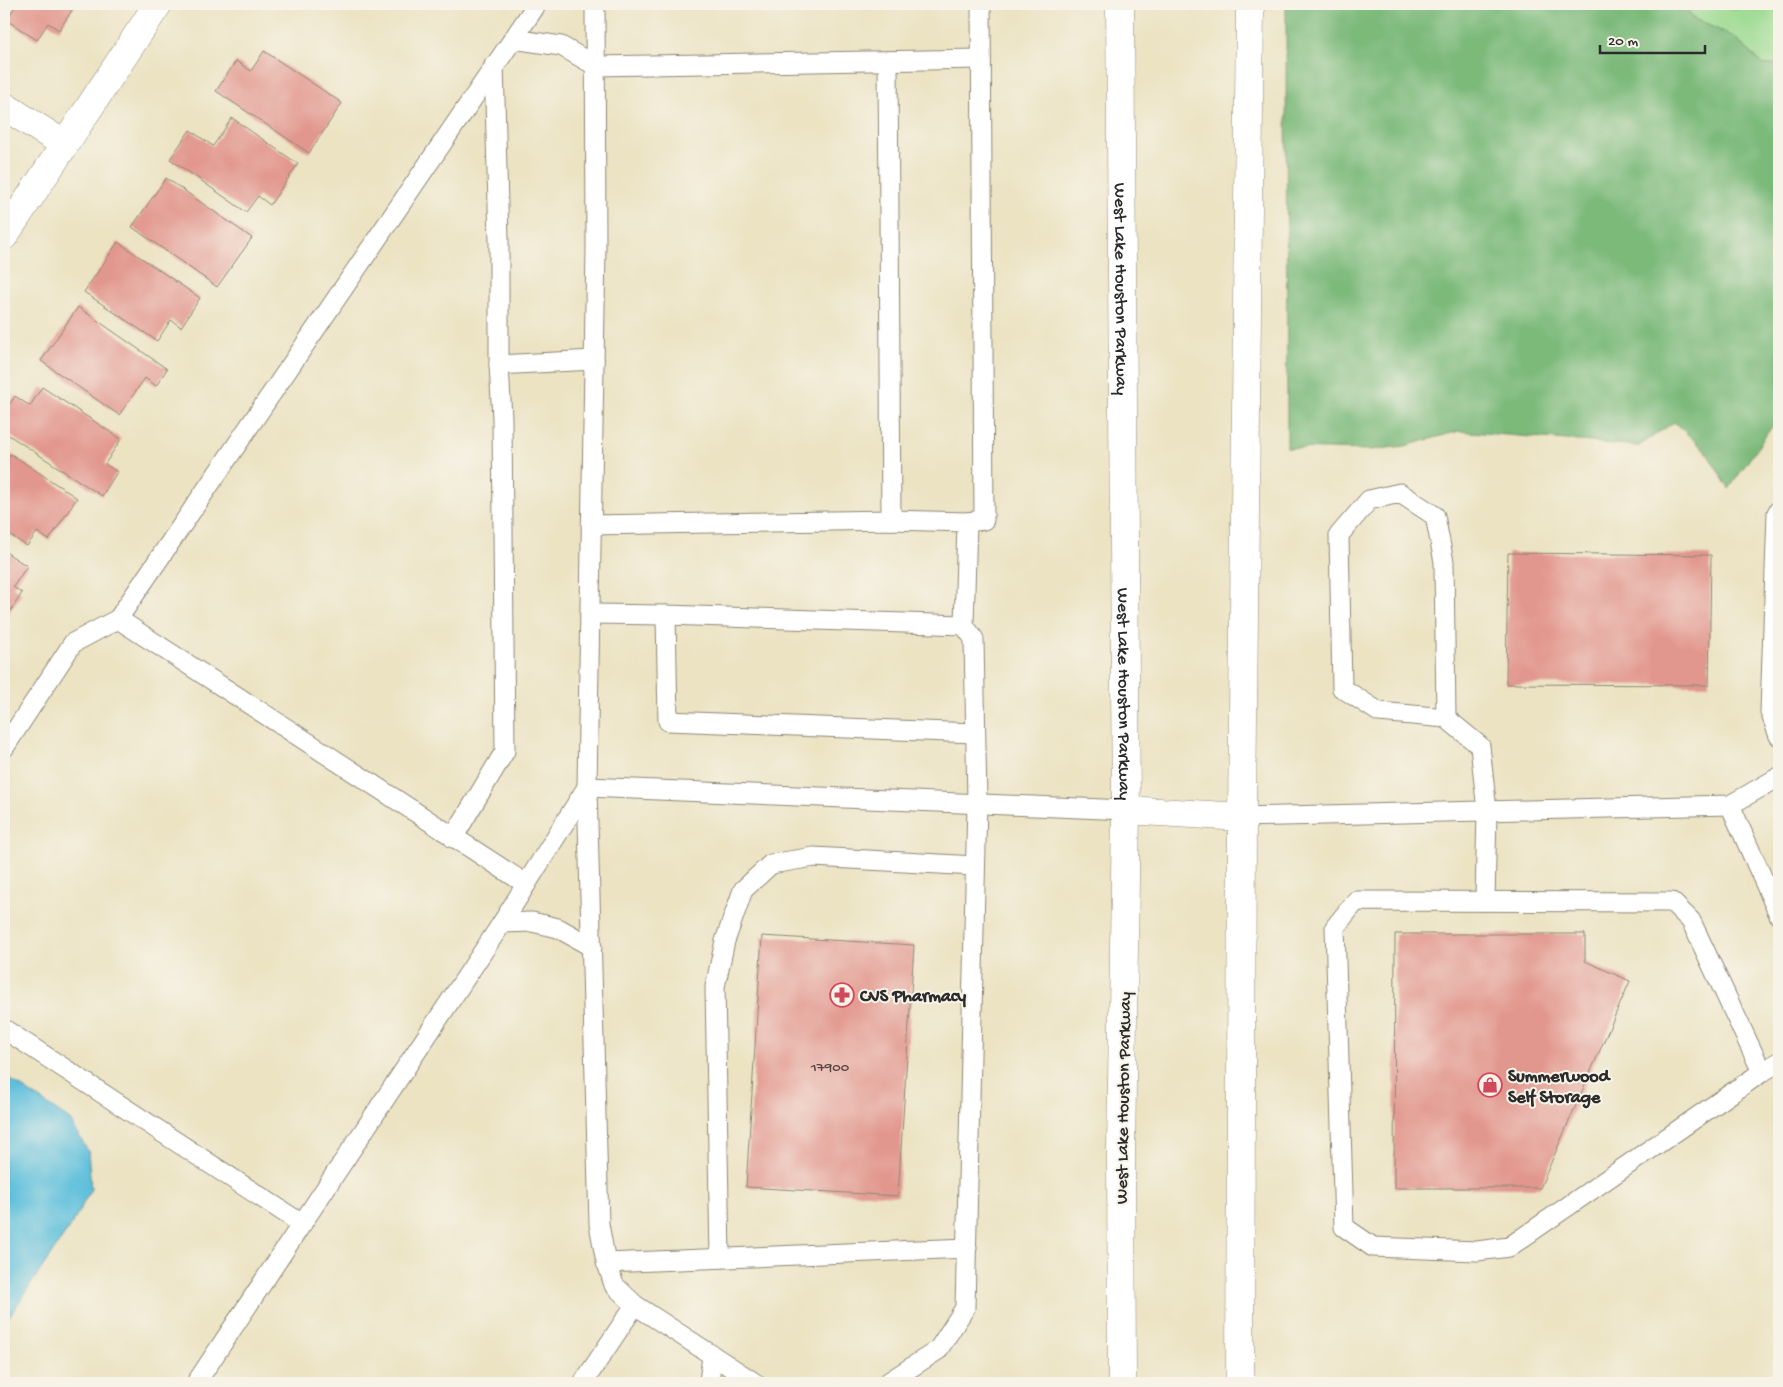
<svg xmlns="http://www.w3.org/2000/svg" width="1783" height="1387" font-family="'Gochi Hand',sans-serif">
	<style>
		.green { fill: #9bda90; stroke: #63825e }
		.forest { fill: #7cba7a; stroke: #547252 }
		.water { fill: #5dbfdc; stroke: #447584 }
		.building { fill: #e2978e }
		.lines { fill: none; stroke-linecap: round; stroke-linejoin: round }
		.service-casing { stroke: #8c8777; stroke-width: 21 }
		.minor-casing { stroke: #8c8777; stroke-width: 29 }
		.primary-casing { stroke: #8c8777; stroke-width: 29 }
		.service { stroke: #fff; stroke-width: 19 }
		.minor { stroke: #fff; stroke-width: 28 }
		.primary { stroke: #fff; stroke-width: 28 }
		.labels { text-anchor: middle; stroke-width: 4; stroke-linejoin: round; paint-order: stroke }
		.number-label { font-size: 15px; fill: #594644 }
		.street-label { font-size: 18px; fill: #2b2b2b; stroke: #f7f3e8 }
		.poi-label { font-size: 18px; font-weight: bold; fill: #2b2b2b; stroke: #f7f3e8; text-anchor: start }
	</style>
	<rect width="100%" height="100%" fill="#f7f3e8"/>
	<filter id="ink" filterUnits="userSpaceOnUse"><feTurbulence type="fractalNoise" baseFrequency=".02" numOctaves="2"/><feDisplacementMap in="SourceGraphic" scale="10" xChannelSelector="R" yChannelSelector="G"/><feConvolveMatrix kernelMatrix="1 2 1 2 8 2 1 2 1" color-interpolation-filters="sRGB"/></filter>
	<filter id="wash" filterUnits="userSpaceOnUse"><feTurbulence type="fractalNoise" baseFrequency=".0096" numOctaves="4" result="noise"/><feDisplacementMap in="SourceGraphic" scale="20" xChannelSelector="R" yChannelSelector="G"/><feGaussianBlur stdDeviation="1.12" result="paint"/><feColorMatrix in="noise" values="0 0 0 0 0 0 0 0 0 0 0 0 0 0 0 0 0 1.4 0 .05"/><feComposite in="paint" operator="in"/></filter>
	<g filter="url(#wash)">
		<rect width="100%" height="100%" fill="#ece3c3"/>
		<!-- green -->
		<path class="green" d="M 1685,4 L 1708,4 L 1733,9 L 1754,4 L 1779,4 L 1779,64 L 1764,65 L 1734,37 L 1692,18 Z"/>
		<!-- forest -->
		<path class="forest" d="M 1286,4 L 1685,4 L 1692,18 L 1734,37 L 1764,65 L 1779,64 L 1779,416 L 1729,489 L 1705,450 L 1674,422 L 1639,446 L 1459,431 L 1405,446 L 1370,450 L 1287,448 Z"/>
		<!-- water -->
		<path class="water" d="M 4,1075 L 70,1120 L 88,1151 L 91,1189 L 75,1219 L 4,1324 Z"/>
		<g id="blocks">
			<!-- building -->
			<g class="building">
				<path d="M 17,4 L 76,4 L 59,30 L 48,23 L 37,40 L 6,20 Z"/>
				<path d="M 264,51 L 342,103 L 309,153 L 216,91 L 236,61 L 251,71 Z"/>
				<path d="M 232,118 L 298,164 L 270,205 L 258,196 L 246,212 L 170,159 L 190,130 L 213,146 Z"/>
				<path d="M 166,178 L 252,238 L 217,287 L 132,227 Z"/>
				<path d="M 118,242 L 200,298 L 181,327 L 171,320 L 157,341 L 84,292 Z"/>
				<path d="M 78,307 L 167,369 L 156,386 L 145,378 L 119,415 L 41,361 Z"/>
				<path d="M 42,387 L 121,439 L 105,464 L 117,472 L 102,496 L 4,432 L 4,413 L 15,396 L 30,406 Z"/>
				<path d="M 11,454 L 77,498 L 49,540 L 37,532 L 27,546 L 4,531 L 4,465 Z"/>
				<path d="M 4,551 L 27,566 L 13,587 L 22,593 L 4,621 Z"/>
				<path d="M 1508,553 L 1711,555 L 1709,685 L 1506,684 Z"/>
				<path d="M 1395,934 L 1585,934 L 1585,961 L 1630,981 L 1540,1188 L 1394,1188 Z"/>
				<path d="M 762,936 L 914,945 L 898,1196 L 746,1187 Z"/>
			</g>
		</g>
	</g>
	<g filter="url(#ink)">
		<use href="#blocks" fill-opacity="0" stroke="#8c8777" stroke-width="1"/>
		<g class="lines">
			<!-- service casing -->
			<g class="service-casing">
				<g id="service">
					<path d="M 595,4 L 596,246 L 587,787 L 599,1224 L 605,1257 L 614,1285 L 635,1305 L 755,1383"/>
					<path d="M 513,39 L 561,46 L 596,66 L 981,59"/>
					<path d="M 888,61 L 891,520"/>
					<path d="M 499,365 L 594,360"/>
					<path d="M 1779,510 L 1777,513 L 1770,712 L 1779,736"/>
					<path d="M 591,525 L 891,520 L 967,522 L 984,520 L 981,4"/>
					<path d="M 590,614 L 666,615 L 964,625 L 974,639 L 977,803 L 965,1308 L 938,1350 L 887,1383"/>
					<path d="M 666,615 L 668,721 L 974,733"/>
					<path d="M 118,619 L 537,4"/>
					<path d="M 964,625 L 967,522"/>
					<path d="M 1446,718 L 1444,562 L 1435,516 L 1400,493 L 1369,500 L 1339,535 L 1342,688 L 1379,712 L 1446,718 L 1480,746 L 1487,811 L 1485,901"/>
					<path d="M 4,748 L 73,643 L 118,619 L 526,884"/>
					<path d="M 587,787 L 1126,810"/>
					<path d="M 1730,805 L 1779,915"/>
					<path d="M 1242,817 L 1730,805 L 1779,777"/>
					<path d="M 453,838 L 505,751 L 502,418 L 499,365 L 499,240 L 494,65"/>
					<path d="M 502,923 L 532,922 L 558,928 L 592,947"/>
					<path d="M 4,1029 L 302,1224"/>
					<path d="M 1762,1072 L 1691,921 L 1672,902 L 1356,901 L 1335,927 L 1344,1227 L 1373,1247 L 1477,1251 L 1509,1247 L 1762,1072 L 1779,1062"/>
					<path d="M 720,1258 L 715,987 L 725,941 L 743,890 L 771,864 L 814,857 L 975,866"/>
					<path d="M 606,1263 L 967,1248"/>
					<path d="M 196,1383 L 502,923 L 587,787"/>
					<path d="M 583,1383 L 635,1305"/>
					<path d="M 709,1383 L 712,1355"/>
				</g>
			</g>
			<!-- minor casing -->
			<g class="minor-casing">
				<g id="minor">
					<path d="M 4,106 L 64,144"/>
					<path d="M 4,236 L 158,4"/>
				</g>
			</g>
			<!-- primary casing -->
			<g class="primary-casing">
				<g id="primary">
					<path id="s1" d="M 1120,4 L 1126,810 L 1121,1152 L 1122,1383"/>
					<path d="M 1126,810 L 1242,817"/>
					<path d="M 1240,1383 L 1242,817 L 1250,4"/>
				</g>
			</g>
			<!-- service -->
			<use href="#service" class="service"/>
			<!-- minor -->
			<use href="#minor" class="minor"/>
			<!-- primary -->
			<use href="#primary" class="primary"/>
		</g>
	</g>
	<!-- icons -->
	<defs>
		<g id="pharmacy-ring" transform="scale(1.25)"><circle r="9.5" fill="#f7f3e8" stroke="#d1495b" stroke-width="1.5"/><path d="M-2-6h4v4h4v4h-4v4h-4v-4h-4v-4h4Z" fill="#d1495b"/></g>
		<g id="shop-ring" transform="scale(1.25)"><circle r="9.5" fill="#f7f3e8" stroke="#d1495b" stroke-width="1.5"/><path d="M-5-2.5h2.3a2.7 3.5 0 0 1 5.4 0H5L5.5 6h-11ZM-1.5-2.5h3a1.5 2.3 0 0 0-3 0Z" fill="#d1495b"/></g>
	</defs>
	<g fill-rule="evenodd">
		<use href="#pharmacy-ring" x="842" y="995"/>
		<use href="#shop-ring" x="1490" y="1085"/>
	</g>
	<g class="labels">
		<!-- number labels -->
		<g class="number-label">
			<text x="830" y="1071">17900</text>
		</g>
		<!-- street labels -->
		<g class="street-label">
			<text dy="6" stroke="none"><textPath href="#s1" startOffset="285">West Lake Houston Parkway</textPath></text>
			<text dy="6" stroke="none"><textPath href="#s1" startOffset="690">West Lake Houston Parkway</textPath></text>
			<text transform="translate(1122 1098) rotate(-89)" y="6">West Lake Houston Parkway</text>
		</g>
		<!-- poi labels -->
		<g class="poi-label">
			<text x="860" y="1001">CVS Pharmacy</text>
			<text x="1508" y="1081">Summerwood<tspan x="1508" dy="21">Self Storage</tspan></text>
		</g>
	</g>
	<!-- margin -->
	<rect width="1783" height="1387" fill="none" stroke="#f7f3e8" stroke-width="20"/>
	<!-- scale -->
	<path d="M1600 45v8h105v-8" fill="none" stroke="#2b2b2b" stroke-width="2.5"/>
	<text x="1608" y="45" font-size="15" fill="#2b2b2b" stroke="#f7f3e8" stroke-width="4" paint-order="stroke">20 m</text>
</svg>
